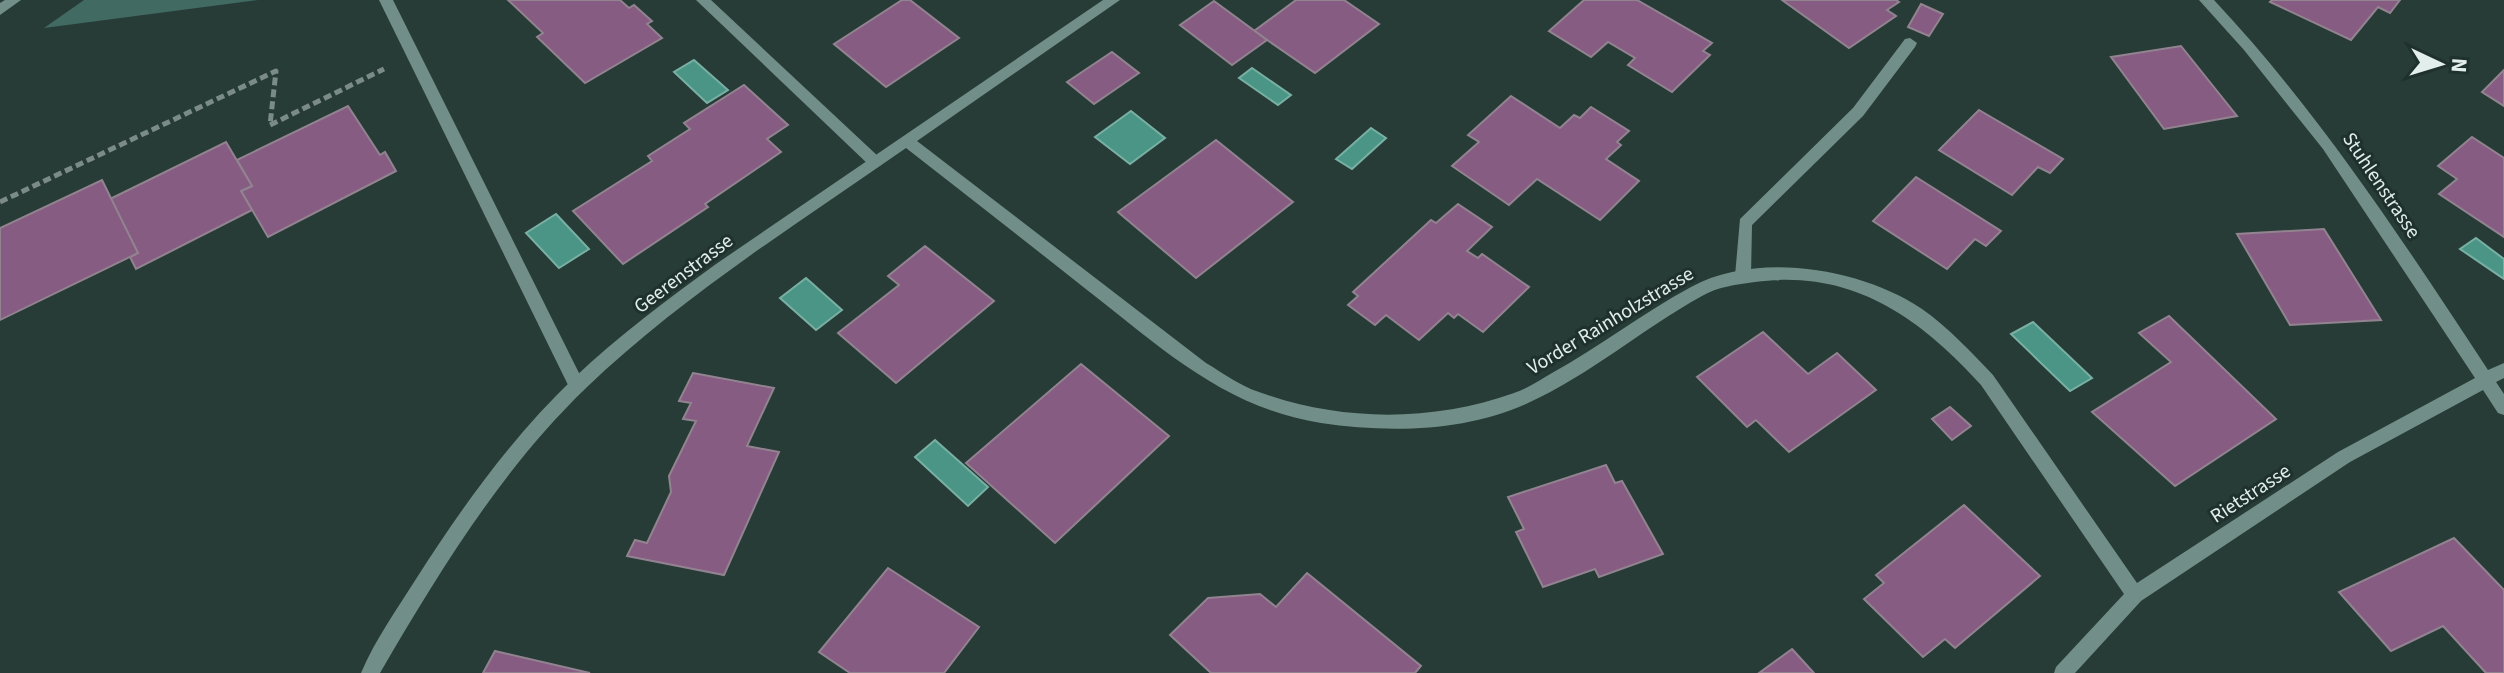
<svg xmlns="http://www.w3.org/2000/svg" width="2504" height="673" font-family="'Source Sans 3',sans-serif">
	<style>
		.green { fill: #416a62 }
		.water { fill: #4b9586; stroke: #78b0a4; stroke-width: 2 }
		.building { fill: #865c82; stroke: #928390; stroke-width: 2 }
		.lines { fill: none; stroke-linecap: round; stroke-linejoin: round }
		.path { stroke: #7b8b87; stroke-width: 5; stroke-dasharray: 8 4; stroke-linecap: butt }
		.lane { fill: #718f88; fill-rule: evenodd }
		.street { fill: #718f88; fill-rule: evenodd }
		.labels { text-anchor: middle; stroke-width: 6; stroke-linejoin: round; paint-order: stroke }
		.street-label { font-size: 20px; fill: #e2eeeb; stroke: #1f312d }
	</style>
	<rect width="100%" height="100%" fill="#283c37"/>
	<!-- green -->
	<path class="green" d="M 84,0 L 258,0 L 44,28 Z"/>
	<!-- water -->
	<g class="water">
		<path d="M 694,60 L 728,90 L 707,103 L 674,72 Z"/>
		<path d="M 1252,68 L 1291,95 L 1278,105 L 1239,78 Z"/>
		<path d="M 1131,111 L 1165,138 L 1130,164 L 1095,137 Z"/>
		<path d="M 1371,128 L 1386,138 L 1352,169 L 1336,159 Z"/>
		<path d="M 556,214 L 589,249 L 559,268 L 526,233 Z"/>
		<path d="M 2476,238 L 2504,259 L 2504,279 L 2460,249 Z"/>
		<path d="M 806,278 L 842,310 L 816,330 L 780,298 Z"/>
		<path d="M 2033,322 L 2092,378 L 2070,391 L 2011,334 Z"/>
		<path d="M 935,440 L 988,487 L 968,506 L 915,457 Z"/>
	</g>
	<!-- building -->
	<g class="building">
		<path d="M 508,0 L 620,0 L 629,8 L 634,5 L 652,21 L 647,24 L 662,38 L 585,83 L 537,37 L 543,33 Z"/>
		<path d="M 902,0 L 910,0 L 959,38 L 886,87 L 834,44 Z"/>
		<path d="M 1296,0 L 1344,0 L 1379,24 L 1315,73 L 1254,31 Z"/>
		<path d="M 1584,0 L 1637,0 L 1712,43 L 1703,51 L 1710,55 L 1672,92 L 1628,65 L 1635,58 L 1608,42 L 1591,57 L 1549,31 Z"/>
		<path d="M 1782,0 L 1896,0 L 1899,2 L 1887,10 L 1896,16 L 1849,48 Z"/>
		<path d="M 2272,0 L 2400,0 L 2390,13 L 2378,7 L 2351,40 L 2270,2 Z"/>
		<path d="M 1214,1 L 1267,40 L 1232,65 L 1180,25 Z"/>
		<path d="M 1921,4 L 1943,14 L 1929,36 L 1908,27 Z"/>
		<path d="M 2181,46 L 2237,116 L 2164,129 L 2111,57 Z"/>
		<path d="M 1112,52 L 1139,73 L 1094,104 L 1067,82 Z"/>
		<path d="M 2504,70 L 2504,106 L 2482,92 Z"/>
		<path d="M 744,85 L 788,125 L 767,139 L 781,152 L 705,204 L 708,207 L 623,264 L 573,211 L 652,161 L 648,156 L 690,129 L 684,123 Z"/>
		<path d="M 1511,96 L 1560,128 L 1574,115 L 1580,118 L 1591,107 L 1629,131 L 1617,142 L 1621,145 L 1606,159 L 1639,181 L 1600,220 L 1537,179 L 1509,205 L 1452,166 L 1479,142 L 1468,135 Z"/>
		<path d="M 348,106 L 380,155 L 385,152 L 396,171 L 268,237 L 241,191 L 252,186 L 237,160 Z"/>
		<path d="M 1979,110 L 2063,159 L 2050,173 L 2038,167 L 2012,195 L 1939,150 Z"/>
		<path d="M 2472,137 L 2504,158 L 2504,237 L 2439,194 L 2457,179 L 2438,166 Z"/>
		<path d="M 1216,140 L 1293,202 L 1196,278 L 1118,212 Z"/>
		<path d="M 226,142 L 252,186 L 241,191 L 252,210 L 136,269 L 130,257 L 138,253 L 110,199 Z"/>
		<path d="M 1916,177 L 2001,231 L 1986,246 L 1975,239 L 1947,269 L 1873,221 Z"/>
		<path d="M 102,180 L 138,253 L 0,320 L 0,228 Z"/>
		<path d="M 1458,204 L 1492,227 L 1467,251 L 1478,258 L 1482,254 L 1529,287 L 1483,332 L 1458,314 L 1454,318 L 1448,313 L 1419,340 L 1386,315 L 1375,325 L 1348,305 L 1358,296 L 1353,292 L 1431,220 L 1436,223 Z"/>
		<path d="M 2324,229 L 2381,320 L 2290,325 L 2237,234 Z"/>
		<path d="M 925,246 L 994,301 L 896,383 L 838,333 L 899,285 L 888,276 Z"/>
		<path d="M 2169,316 L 2276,419 L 2175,486 L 2092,412 L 2171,362 L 2139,333 Z"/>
		<path d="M 1763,332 L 1808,374 L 1837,353 L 1876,390 L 1789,452 L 1756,420 L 1747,427 L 1697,377 Z"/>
		<path d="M 1081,364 L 1169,436 L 1055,543 L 966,463 Z"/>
		<path d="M 693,373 L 774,388 L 747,446 L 779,452 L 724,575 L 627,556 L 635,540 L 647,543 L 671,492 L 669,476 L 696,421 L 683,419 L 691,403 L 679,401 Z"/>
		<path d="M 1950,407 L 1971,426 L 1952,440 L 1932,419 Z"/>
		<path d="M 1606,465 L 1615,483 L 1622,481 L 1663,554 L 1599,577 L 1595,569 L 1543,587 L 1516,532 L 1524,529 L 1508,497 Z"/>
		<path d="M 1964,505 L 2040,576 L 1955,648 L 1945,639 L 1923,657 L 1864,599 L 1884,583 L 1876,575 Z"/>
		<path d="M 2454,538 L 2504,590 L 2504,673 L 2486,673 L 2443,626 L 2391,651 L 2339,592 Z"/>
		<path d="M 888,568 L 979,627 L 944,673 L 850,673 L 819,652 Z"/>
		<path d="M 1307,573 L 1421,666 L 1415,673 L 1211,673 L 1170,635 L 1208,598 L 1260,594 L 1276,607 Z"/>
		<path d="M 1792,649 L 1814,673 L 1759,673 Z"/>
		<path d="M 495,651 L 590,673 L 483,673 Z"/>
	</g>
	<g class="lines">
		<!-- path -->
		<path class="path" d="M 0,202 L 276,71 L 270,125 L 384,69"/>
		<!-- lane -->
		<g class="lane">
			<path d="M 5,0 L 21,0 L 0,15 L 0,3 Z"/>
			<path d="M 379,0 L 393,0 L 583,381 L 585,386 L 583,391 L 577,393 L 571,391 Z"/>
			<path d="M 696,0 L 711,0 L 880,158 L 882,162 L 880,166 L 870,166 Z"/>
			<path d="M 1910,38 L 1917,43 L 1915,47 L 1863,116 L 1752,225 L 1751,276 L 1748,280 L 1738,280 L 1735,276 L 1740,219 L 1853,108 L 1905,39 Z"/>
		</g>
		<!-- street -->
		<path class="street" d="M 1103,0 L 1120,0 L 917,141 L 1206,363 C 1223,373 1240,386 1259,392 C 1340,422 1433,422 1514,393 C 1527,389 1540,380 1552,373 C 1599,347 1643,313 1691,287 C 1757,251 1861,268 1922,309 C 1948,327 1971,352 1993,375 L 2137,583 L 2338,452 L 2475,378 L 2323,149 L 2244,50 L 2199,0 L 2214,0 C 2320,113 2403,241 2488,370 L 2504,363 L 2504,378 L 2496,382 L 2504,394 L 2504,415 L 2498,413 L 2483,390 L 2350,462 L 2141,601 L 2075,673 L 2054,673 L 2056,667 L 2124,594 L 1981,385 C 1919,317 1852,269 1755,282 C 1736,285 1719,286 1702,296 C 1642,329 1590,375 1528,403 C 1464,432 1389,433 1321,423 C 1223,408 1157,344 1082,286 C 1024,240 965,194 906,148 C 797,224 682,296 586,388 C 501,470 439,572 380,673 L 361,673 C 375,640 397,609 416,579 C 462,507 512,437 574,378 C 618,336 667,300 716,264 Z"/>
	</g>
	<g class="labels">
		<!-- street labels -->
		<g class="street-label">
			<text transform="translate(2382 185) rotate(56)" y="7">Stuhlenstrasse</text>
			<text transform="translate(683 273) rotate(-37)" y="7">Geerenstrasse</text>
			<text transform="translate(1610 320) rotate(-31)" y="7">Vorder Rainholzstrasse</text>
			<text transform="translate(2250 493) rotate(-33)" y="7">Rietstrasse</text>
		</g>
	</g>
	<!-- north arrow -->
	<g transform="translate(2440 64) rotate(94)" stroke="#1f312d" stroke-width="6" paint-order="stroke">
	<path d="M0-6L14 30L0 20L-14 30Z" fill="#e2eeeb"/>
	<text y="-12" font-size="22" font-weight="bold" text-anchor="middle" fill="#e2eeeb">N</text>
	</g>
</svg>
